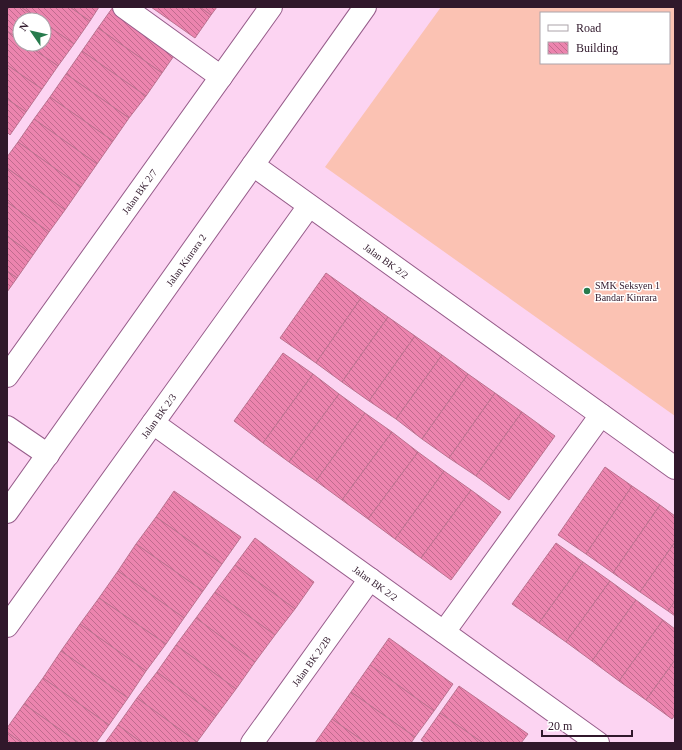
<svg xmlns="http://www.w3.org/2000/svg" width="682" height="750" font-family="Georgia,serif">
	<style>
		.grass { fill: #fbc2b3; fill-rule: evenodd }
		.building { fill: url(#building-back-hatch); stroke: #bb728f }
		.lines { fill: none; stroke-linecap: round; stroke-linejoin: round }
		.minor-casing { stroke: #975d8b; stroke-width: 24 }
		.minor { stroke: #fff; stroke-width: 22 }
		.poi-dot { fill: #277b4d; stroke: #fff; stroke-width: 1.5 }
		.labels { text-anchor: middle; stroke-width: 3; stroke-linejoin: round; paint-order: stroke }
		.street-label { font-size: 10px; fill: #30182b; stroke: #fff }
		.poi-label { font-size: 10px; fill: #30182b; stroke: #fff; text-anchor: start }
	</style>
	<defs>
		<pattern id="building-back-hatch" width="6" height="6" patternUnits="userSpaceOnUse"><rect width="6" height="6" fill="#ec84ae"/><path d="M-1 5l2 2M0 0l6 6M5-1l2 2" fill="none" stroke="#c06b8e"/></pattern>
	</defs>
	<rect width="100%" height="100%" fill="#fcd4f2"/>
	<!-- grass -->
	<path class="grass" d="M 441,7 L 675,7 L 675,416 L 325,167 ZM 541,13 L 669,13 L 669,63 L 541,63 Z"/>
	<!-- building -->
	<g class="building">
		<path d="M 7,7 L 21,7 L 40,20 L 20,20 L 20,40 L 7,31 Z"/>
		<path d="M 21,7 L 70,7 L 90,21 L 74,44 L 44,23 L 44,20 L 40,20 Z"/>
		<path d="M 70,7 L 99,7 L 90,21 Z"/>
		<path d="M 113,7 L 117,7 L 178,50 L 162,73 L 98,28 Z"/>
		<path d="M 151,7 L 200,7 L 211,15 L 195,38 Z"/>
		<path d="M 200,7 L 217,7 L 211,15 Z"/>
		<path d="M 44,23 L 74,44 L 58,66 L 26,44 L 44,44 Z"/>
		<path d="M 98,28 L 162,73 L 146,96 L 82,51 Z"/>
		<path d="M 7,31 L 20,40 L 20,44 L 26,44 L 58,66 L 42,89 L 7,65 Z"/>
		<path d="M 82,51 L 146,96 L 129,118 L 66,74 Z"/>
		<path d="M 7,65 L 42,89 L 26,112 L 7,99 Z"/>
		<path d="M 66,74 L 129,118 L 113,141 L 50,97 Z"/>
		<path d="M 50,97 L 113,141 L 97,164 L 34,119 Z"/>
		<path d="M 7,99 L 26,112 L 10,135 L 7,132 Z"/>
		<path d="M 34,119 L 97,164 L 81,187 L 18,142 Z"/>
		<path d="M 18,142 L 81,187 L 65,210 L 7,168 L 7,157 Z"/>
		<path d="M 7,168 L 65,210 L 49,232 L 7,202 Z"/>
		<path d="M 7,202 L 49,232 L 33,255 L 7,236 Z"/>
		<path d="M 7,236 L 33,255 L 17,278 L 7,271 Z"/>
		<path d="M 7,271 L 17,278 L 7,292 Z"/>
		<path d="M 326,273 L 361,298 L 316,363 L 280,338 Z"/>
		<path d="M 361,298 L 388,317 L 342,382 L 316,363 Z"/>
		<path d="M 388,317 L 415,336 L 369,401 L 342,382 Z"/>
		<path d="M 415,336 L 442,355 L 396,419 L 369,401 Z"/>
		<path d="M 283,353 L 313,374 L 263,443 L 234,421 Z"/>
		<path d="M 442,355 L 468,374 L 422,439 L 396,419 Z"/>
		<path d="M 313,374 L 339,394 L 289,462 L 263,443 Z"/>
		<path d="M 468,374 L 495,393 L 449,458 L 422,439 Z"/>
		<path d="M 495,393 L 522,412 L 476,476 L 449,458 Z"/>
		<path d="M 339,394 L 365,413 L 316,481 L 289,462 Z"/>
		<path d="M 522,412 L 555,436 L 509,500 L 476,476 Z"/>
		<path d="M 365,413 L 392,432 L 342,500 L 316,481 Z"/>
		<path d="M 392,432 L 418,452 L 368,519 L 342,500 Z"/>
		<path d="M 418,452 L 444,471 L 395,539 L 368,519 Z"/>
		<path d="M 605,467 L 632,486 L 586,554 L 558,535 Z"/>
		<path d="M 444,471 L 471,490 L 421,558 L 395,539 Z"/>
		<path d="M 632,486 L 660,505 L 613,573 L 586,554 Z"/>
		<path d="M 471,490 L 501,512 L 451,580 L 421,558 Z"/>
		<path d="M 174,491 L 241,537 L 222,564 L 156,517 Z"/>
		<path d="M 660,505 L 675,516 L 675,542 L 640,592 L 613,573 Z"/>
		<path d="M 156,517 L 222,564 L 203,591 L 136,544 Z"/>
		<path d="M 255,538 L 314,582 L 295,609 L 235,565 Z"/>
		<path d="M 675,542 L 675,601 L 668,611 L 640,592 Z"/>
		<path d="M 556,543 L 583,562 L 539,623 L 512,604 Z"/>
		<path d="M 136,544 L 203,591 L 184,618 L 118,571 Z"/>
		<path d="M 583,562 L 610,581 L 566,642 L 539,623 Z"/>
		<path d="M 235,565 L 295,609 L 275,635 L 215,592 Z"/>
		<path d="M 118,571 L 184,618 L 166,644 L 99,598 Z"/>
		<path d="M 610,581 L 636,600 L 592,661 L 566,642 Z"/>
		<path d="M 215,592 L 275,635 L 255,662 L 196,618 Z"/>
		<path d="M 99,598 L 166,644 L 146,671 L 80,624 Z"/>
		<path d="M 636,600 L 663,620 L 619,681 L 592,661 Z"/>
		<path d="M 675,601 L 675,616 L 668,611 Z"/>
		<path d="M 196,618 L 255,662 L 236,689 L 176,645 Z"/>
		<path d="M 663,620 L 675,629 L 675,660 L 646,700 L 619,681 Z"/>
		<path d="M 80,624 L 146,671 L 128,698 L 61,651 Z"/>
		<path d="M 389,638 L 453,684 L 434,711 L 370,665 Z"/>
		<path d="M 176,645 L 236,689 L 216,716 L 157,672 Z"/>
		<path d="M 61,651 L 128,698 L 109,725 L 43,678 Z"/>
		<path d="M 675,660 L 675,715 L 672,719 L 646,700 Z"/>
		<path d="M 370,665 L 434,711 L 415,737 L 351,692 Z"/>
		<path d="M 157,672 L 216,716 L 197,742 L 137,698 Z"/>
		<path d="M 43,678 L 109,725 L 96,743 L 79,743 L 24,704 Z"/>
		<path d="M 459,686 L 528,734 L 521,743 L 483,743 L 440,713 Z"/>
		<path d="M 351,692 L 415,737 L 411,743 L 366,743 L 332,719 Z"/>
		<path d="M 137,698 L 197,742 L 196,743 L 142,743 L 118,725 Z"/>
		<path d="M 24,704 L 79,743 L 22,743 L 7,732 L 7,728 Z"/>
		<path d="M 440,713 L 483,743 L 426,743 L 421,740 Z"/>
		<path d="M 332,719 L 366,743 L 315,743 Z"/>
		<path d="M 118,725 L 142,743 L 105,743 Z"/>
		<path d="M 7,732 L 22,743 L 7,743 Z"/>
	</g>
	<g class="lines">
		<!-- minor casing -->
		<g class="minor-casing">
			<g id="minor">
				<path d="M 124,7 L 221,77"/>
				<path id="s1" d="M 253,165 L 675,468"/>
				<path id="s2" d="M 7,376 L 271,7"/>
				<path id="s3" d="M 153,423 L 598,743"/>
				<path d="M 7,427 L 48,455"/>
				<path id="s4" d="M 7,512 L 365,7"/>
				<path id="s5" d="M 7,626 L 309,206"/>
				<path d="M 444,632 L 601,415"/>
				<path id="s6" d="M 252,743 L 370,579"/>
			</g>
		</g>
		<!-- minor -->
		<use href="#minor" class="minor"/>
	</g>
	<!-- markers -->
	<circle class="poi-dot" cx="587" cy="291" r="4"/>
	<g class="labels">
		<!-- street labels -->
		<g class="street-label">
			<text dy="4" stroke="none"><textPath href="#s2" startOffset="227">Jalan BK 2/7</textPath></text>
			<text dy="4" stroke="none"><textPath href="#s4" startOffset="309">Jalan Kinrara 2</textPath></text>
			<text dy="4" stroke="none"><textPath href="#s1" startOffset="164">Jalan BK 2/2</textPath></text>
			<text dy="4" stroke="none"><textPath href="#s5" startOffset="259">Jalan BK 2/3</textPath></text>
			<text dy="4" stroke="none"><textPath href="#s3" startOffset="274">Jalan BK 2/2</textPath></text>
			<text dy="4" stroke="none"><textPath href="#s6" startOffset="101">Jalan BK 2/2B</textPath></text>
		</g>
		<!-- poi labels -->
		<g class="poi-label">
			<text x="595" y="289">SMK Seksyen 1<tspan x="595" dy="12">Bandar Kinrara</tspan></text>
		</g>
	</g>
	<!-- border -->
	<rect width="682" height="750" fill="none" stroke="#30182b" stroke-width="16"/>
	<!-- legend -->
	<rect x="540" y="12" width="130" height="52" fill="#ffffff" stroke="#aca3aa"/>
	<rect x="548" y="25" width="20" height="6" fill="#ffffff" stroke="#aca3aa"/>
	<text x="576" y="32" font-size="12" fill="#30182b">Road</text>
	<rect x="548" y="42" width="20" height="12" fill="url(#building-back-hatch)" stroke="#aca3aa"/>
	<text x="576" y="52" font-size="12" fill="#30182b">Building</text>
	<!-- north arrow -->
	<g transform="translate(32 32) rotate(304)"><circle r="19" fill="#ffffff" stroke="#aca3aa"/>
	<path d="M0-3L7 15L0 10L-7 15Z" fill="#277b4d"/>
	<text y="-6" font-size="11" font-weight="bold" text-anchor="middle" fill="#30182b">N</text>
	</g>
	<!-- scale -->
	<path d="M542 730v6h90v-6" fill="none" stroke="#30182b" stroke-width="2"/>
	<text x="548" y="730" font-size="12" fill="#30182b" stroke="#ffffff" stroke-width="3" paint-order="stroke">20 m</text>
</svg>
